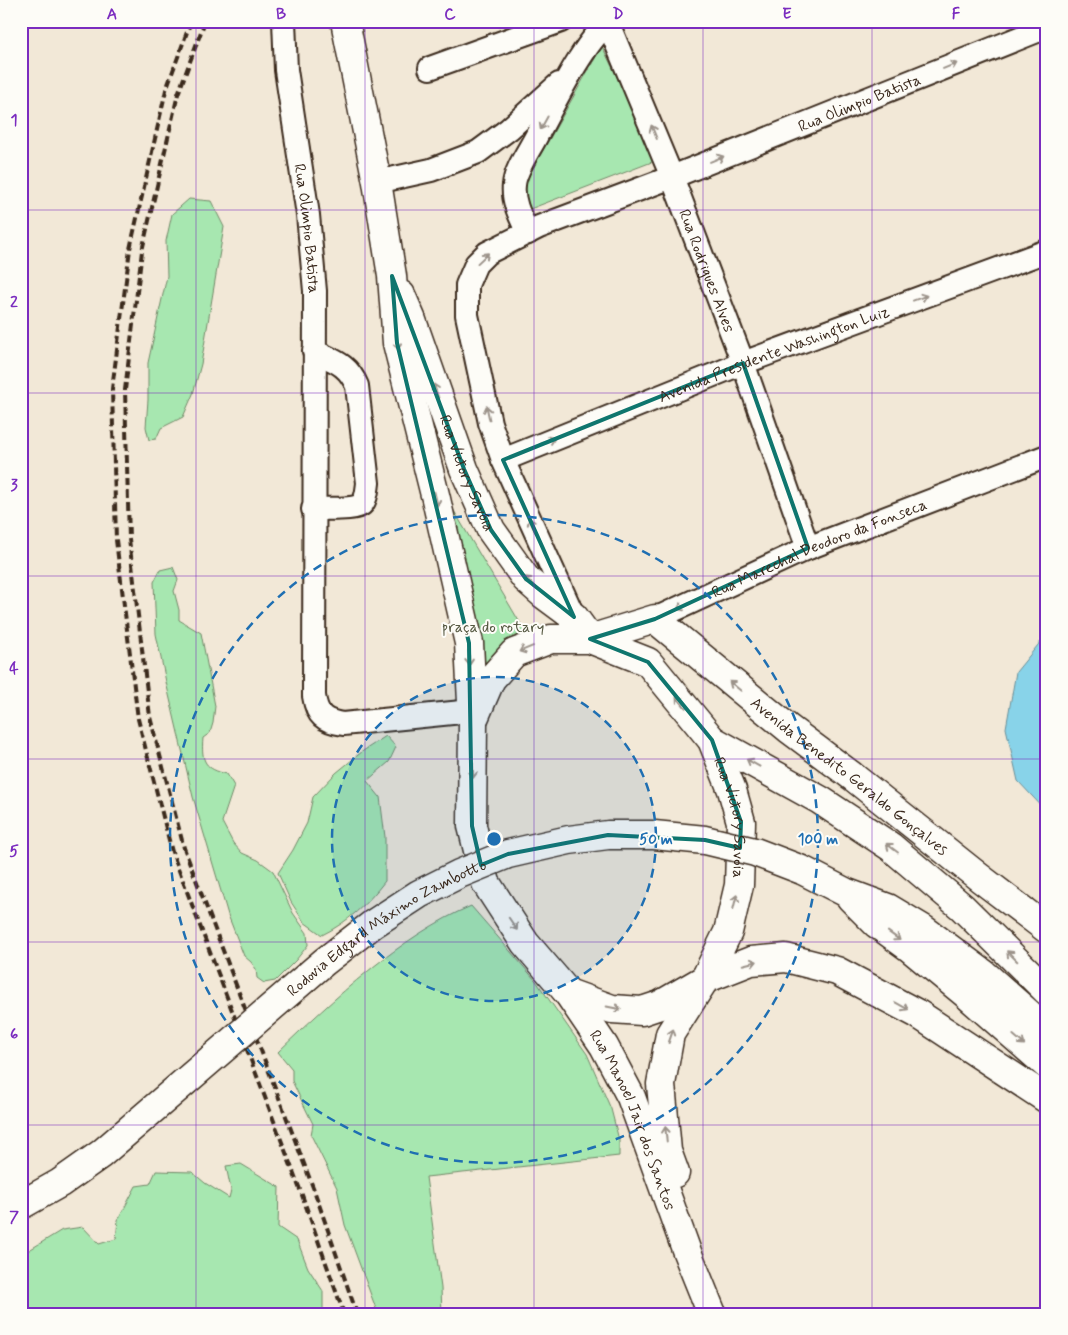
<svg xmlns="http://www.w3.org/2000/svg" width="1068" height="1335" font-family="Mynerve,sans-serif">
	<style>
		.green { fill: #a7e7b0; stroke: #718867 }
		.water { fill: #88d3e9; stroke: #698f98 }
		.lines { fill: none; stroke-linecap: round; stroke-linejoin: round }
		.street-casing { stroke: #3b2a1e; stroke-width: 26 }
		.secondary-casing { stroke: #3b2a1e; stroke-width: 31 }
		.primary-casing { stroke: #3b2a1e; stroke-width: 31 }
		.street { stroke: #fdfcf7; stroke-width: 22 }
		.secondary { stroke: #fdfcf7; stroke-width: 28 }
		.primary { stroke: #fdfcf7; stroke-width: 28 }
		.rail { stroke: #3b2a1e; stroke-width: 4; stroke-dasharray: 8 4; stroke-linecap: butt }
		.primary-bridge-casing { stroke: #3b2a1e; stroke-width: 31; stroke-linecap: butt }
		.primary-bridge { stroke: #fdfcf7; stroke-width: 28 }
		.oneway { stroke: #9c938a }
		.marked { fill: none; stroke: #0f766e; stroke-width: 4; stroke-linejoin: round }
		.grid { fill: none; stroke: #7b2cbf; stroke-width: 1; stroke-opacity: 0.55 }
		.ring { fill: none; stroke: #1f6fb2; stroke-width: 2.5; stroke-dasharray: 9 6 }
		.labels { text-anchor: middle; stroke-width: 4; stroke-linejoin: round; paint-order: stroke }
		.street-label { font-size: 16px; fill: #3b2a1e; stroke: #fdfcf7 }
		.park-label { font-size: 16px; fill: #565942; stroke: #fdfcf7 }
		.centre { fill: #1f6fb2; stroke: #fdfcf7; stroke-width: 2.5 }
		.ring-label { font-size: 15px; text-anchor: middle; font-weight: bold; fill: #1f6fb2; stroke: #fdfcf7; stroke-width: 4; stroke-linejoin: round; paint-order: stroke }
		.neatline { fill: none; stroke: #7b2cbf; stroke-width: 2 }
		.grid-label { font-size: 16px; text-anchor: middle; font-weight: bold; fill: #7b2cbf }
	</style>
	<rect width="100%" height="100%" fill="#f2e8d7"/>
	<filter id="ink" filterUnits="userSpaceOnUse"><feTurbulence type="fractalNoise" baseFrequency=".02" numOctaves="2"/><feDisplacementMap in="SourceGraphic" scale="10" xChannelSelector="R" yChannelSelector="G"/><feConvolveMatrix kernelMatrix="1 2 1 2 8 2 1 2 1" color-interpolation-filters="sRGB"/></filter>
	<g filter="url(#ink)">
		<!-- green -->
		<g class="green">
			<path d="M 602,46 L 657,160 L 530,209 L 525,208 L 523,186 Z"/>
			<path d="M 189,199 L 211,201 L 224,227 L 201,364 L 193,394 L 183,417 L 161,428 L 156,439 L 149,440 L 146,427 L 148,400 L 148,363 L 167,276 L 166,241 L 172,214 Z"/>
			<path d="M 440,487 L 526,633 L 503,649 L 478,671 Z"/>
			<path d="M 173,567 L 178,580 L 174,591 L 179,610 L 179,620 L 201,633 L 215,706 L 213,723 L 210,733 L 203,738 C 201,762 205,769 227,774 L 234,786 L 222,822 L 233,843 L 242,853 L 258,860 L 273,871 L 293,913 L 307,933 L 308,945 L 296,960 L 275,981 L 264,983 L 257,978 L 256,969 L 251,962 L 244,956 L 228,915 L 193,797 L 166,682 L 156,634 L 154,582 L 160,570 Z"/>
			<path d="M 386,736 L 396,747 L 389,762 L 367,781 L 380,797 L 385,837 L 385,881 C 368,903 347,923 322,935 L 304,922 L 291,902 L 278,873 L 293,850 L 307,823 L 313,797 L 336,773 L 363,751 Z"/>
			<path d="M 471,906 L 536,981 L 587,1054 L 611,1109 L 619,1140 L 619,1156 L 426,1177 L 441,1288 L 442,1314 L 378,1314 L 345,1225 L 337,1188 L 311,1135 L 313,1124 L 292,1081 L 292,1069 L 278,1052 C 332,1000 402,935 471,906 Z"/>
			<path d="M 241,1164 L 279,1187 L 278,1227 L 297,1240 L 308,1268 L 323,1291 L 323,1314 L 21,1314 L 21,1255 L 62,1230 L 83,1227 L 99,1244 L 116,1239 L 118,1220 L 136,1186 L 150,1184 L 156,1171 L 192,1172 L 205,1183 L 229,1198 L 231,1190 L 226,1166 Z"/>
		</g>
		<!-- water -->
		<path class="water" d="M 1047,634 L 1047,812 L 1018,781 L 1006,728 L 1016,672 Z"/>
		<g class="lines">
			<!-- street casing -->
			<g class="street-casing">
				<g id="street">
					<path id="s1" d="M 284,21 L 286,70 L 308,215 L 315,291 L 314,696 C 317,716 324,721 343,724 L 472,711"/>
					<path id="s2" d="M 607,21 L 672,177 L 743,363 L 808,548"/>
					<path d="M 430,68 L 561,21"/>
					<path d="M 377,182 L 431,170 L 478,152 L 509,129 L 559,84"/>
					<path d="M 528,233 C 521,218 512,202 514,185 C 515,169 531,148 538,133 C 555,103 584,40 611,21"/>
					<path id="s3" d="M 503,460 L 743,363 L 1047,251"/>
					<path d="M 313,509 C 324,508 358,511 363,503 C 367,497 367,490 368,483 L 357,386 C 348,364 334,361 314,351"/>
					<path id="s4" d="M 574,617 L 503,460 L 490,423 L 467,315 L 467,285 L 476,264 L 487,253 L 539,227 L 672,177 L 1047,27"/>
					<path id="s5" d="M 655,619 L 808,548 L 1047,456"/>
				</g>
			</g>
			<!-- secondary casing -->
			<g class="secondary-casing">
				<g id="secondary">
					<path id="s6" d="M 590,639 L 655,619 L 789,729 L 852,776 L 980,878 L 1047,929"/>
				</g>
			</g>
			<!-- primary casing -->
			<g class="primary-casing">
				<g id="primary">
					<path id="s7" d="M 345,21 L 377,182 L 392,276 L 397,343 L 436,499 L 469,643 L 473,722 L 472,826 L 486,883 L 525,943 L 568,993 L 604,1046 L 631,1097 L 687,1252 L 712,1314"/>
					<path id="s8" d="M 401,295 L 411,318 L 464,469 L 491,530 L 526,579 L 543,594 L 574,617 L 590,639"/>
					<path id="s9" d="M 475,716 L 491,679 L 514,653 L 551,639 L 590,639 L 648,662 L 712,740 L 732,790 L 741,822 L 739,885 L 728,932 L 705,979 L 670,1034 L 661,1084 L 667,1151 L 675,1173"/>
					<path d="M 712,740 L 820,800 L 891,847 L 962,907 L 1047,991"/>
					<path d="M 802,870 L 845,892 L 888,908 L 923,929 L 984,974 L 1047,1030"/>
					<path d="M 851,898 L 877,924 L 910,948 L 966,994 L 1047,1065"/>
					<path d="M 568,993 L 612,1009 L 642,1011 L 660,1005 L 705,979 L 751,961 L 786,958 L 837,971 L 918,1014 L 1047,1099"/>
				</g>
			</g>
			<!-- street -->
			<use href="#street" class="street"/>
			<!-- secondary -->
			<use href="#secondary" class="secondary"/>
			<!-- primary -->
			<use href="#primary" class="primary"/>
			<!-- rail -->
			<g class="rail">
				<path d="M 191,21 L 166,90 L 130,249 L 112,389 L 116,540 L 138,719 L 172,852 L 302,1195 L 344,1314"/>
				<path d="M 205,21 L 178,94 L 142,251 L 125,390 L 129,539 L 150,717 L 184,848 L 314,1190 L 357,1314"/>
			</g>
			<!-- primary-bridge casing -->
			<g class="primary-bridge-casing">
				<g id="primary-bridge">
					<path id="s10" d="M 21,1205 L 60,1183 L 101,1154 L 324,962 L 373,924 L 419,894 L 459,874 L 508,854 L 569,840 L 608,835 L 654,835 L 705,840 L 755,852 L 802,870"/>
				</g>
			</g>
			<!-- primary-bridge -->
			<use href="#primary-bridge" class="primary-bridge"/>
		</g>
		<!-- one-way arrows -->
		<defs><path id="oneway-shaft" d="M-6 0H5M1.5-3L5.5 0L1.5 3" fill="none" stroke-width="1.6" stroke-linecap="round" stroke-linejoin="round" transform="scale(1.25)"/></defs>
		<g class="oneway">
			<use href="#oneway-shaft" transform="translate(950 66) rotate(-22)"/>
			<use href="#oneway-shaft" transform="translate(544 123) rotate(119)"/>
			<use href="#oneway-shaft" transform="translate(654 132) rotate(-112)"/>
			<use href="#oneway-shaft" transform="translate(717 159) rotate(-22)"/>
			<use href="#oneway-shaft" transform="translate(483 258) rotate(-43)"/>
			<use href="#oneway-shaft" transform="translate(920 298) rotate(-20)"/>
			<use href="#oneway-shaft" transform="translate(397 342) rotate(81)"/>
			<use href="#oneway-shaft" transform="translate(436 391) rotate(-109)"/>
			<use href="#oneway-shaft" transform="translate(488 413) rotate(-102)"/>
			<use href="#oneway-shaft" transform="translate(548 441) rotate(-22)"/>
			<use href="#oneway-shaft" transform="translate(436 499) rotate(77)"/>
			<use href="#oneway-shaft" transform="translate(532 525) rotate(-114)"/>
			<use href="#oneway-shaft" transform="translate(530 582) rotate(-135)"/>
			<use href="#oneway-shaft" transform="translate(684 606) rotate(155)"/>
			<use href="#oneway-shaft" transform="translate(526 649) rotate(158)"/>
			<use href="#oneway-shaft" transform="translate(469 658) rotate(87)"/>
			<use href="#oneway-shaft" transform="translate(735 686) rotate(-141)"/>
			<use href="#oneway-shaft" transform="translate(681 702) rotate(-130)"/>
			<use href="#oneway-shaft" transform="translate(753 763) rotate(-151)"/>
			<use href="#oneway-shaft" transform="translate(473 771) rotate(90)"/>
			<use href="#oneway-shaft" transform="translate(892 848) rotate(-143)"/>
			<use href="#oneway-shaft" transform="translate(735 902) rotate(-76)"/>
			<use href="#oneway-shaft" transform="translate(513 924) rotate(56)"/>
			<use href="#oneway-shaft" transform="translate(894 936) rotate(36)"/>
			<use href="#oneway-shaft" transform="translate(1012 956) rotate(-135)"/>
			<use href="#oneway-shaft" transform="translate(750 963) rotate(-14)"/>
			<use href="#oneway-shaft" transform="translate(902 1006) rotate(29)"/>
			<use href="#oneway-shaft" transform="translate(614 1008) rotate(11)"/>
			<use href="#oneway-shaft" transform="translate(671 1036) rotate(-71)"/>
			<use href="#oneway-shaft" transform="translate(1019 1040) rotate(41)"/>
			<use href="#oneway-shaft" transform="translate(666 1134) rotate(-96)"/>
		</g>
	</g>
	<!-- marked area -->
	<path class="marked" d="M 392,276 L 464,469 L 491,530 L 526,579 L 574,617 L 503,460 L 743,363 L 808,548 L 655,619 L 590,639 L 648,662 L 712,740 L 741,822 L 740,848 L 705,840 L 608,835 L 508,854 L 481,865 L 472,826 L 469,643 L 397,343 Z"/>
	<!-- grid -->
	<path class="grid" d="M 196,21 L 196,1314M 365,21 L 365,1314M 534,21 L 534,1314M 703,21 L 703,1314M 872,21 L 872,1314M 21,210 L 1047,210M 21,393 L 1047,393M 21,576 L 1047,576M 21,759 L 1047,759M 21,942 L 1047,942M 21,1125 L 1047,1125"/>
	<!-- distance rings -->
	<circle cx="494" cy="839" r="162" fill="#1f6fb2" fill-opacity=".12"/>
	<g class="ring">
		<circle cx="494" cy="839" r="162"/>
		<circle cx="494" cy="839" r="324"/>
	</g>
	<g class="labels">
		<!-- street labels -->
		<g class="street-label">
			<text dy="6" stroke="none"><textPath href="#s4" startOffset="792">Rua Olimpio Batista</textPath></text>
			<text dy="6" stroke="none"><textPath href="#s1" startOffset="209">Rua Olimpio Batista</textPath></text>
			<text dy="6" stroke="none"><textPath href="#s2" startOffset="269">Rua Rodrigues Alves</textPath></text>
			<text dy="6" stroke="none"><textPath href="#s3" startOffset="291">Avenida Presidente Washington Luiz</textPath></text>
			<text dy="6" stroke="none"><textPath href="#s8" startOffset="190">Rua Victory Savóia</textPath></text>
			<text dy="6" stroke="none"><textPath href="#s5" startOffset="179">Rua Marechal Deodoro da Fonseca</textPath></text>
			<text dy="6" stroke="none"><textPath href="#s6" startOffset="318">Avenida Benedito Geraldo Gonçalves</textPath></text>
			<text dy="6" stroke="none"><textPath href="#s9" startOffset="398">Rua Victory Savoia</textPath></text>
			<text dy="6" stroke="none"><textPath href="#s10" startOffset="461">Rodovia Edgard Máximo Zambotto</textPath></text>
			<text dy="6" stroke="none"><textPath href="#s7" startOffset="1158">Rua Manoel Jair dos Santos</textPath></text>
		</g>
		<!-- park labels -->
		<g class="park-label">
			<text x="493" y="632">praça do rotary</text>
		</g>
	</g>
	<circle cx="494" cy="839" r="8" class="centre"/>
	<g class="ring-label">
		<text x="656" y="844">50 m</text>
		<text x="818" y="844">100 m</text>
	</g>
	<!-- margin -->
	<rect width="1068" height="1335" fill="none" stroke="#fdfcf7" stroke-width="55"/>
	<rect x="28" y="28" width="1012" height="1280" class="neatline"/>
	<g class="grid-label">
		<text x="112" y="19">A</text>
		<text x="281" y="19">B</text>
		<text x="450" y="19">C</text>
		<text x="618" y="19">D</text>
		<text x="787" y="19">E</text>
		<text x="956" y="19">F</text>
		<text x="14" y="125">1</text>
		<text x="14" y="307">2</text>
		<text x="14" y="490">3</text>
		<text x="14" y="673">4</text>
		<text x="14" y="856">5</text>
		<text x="14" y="1039">6</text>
		<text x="14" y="1222">7</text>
	</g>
</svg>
